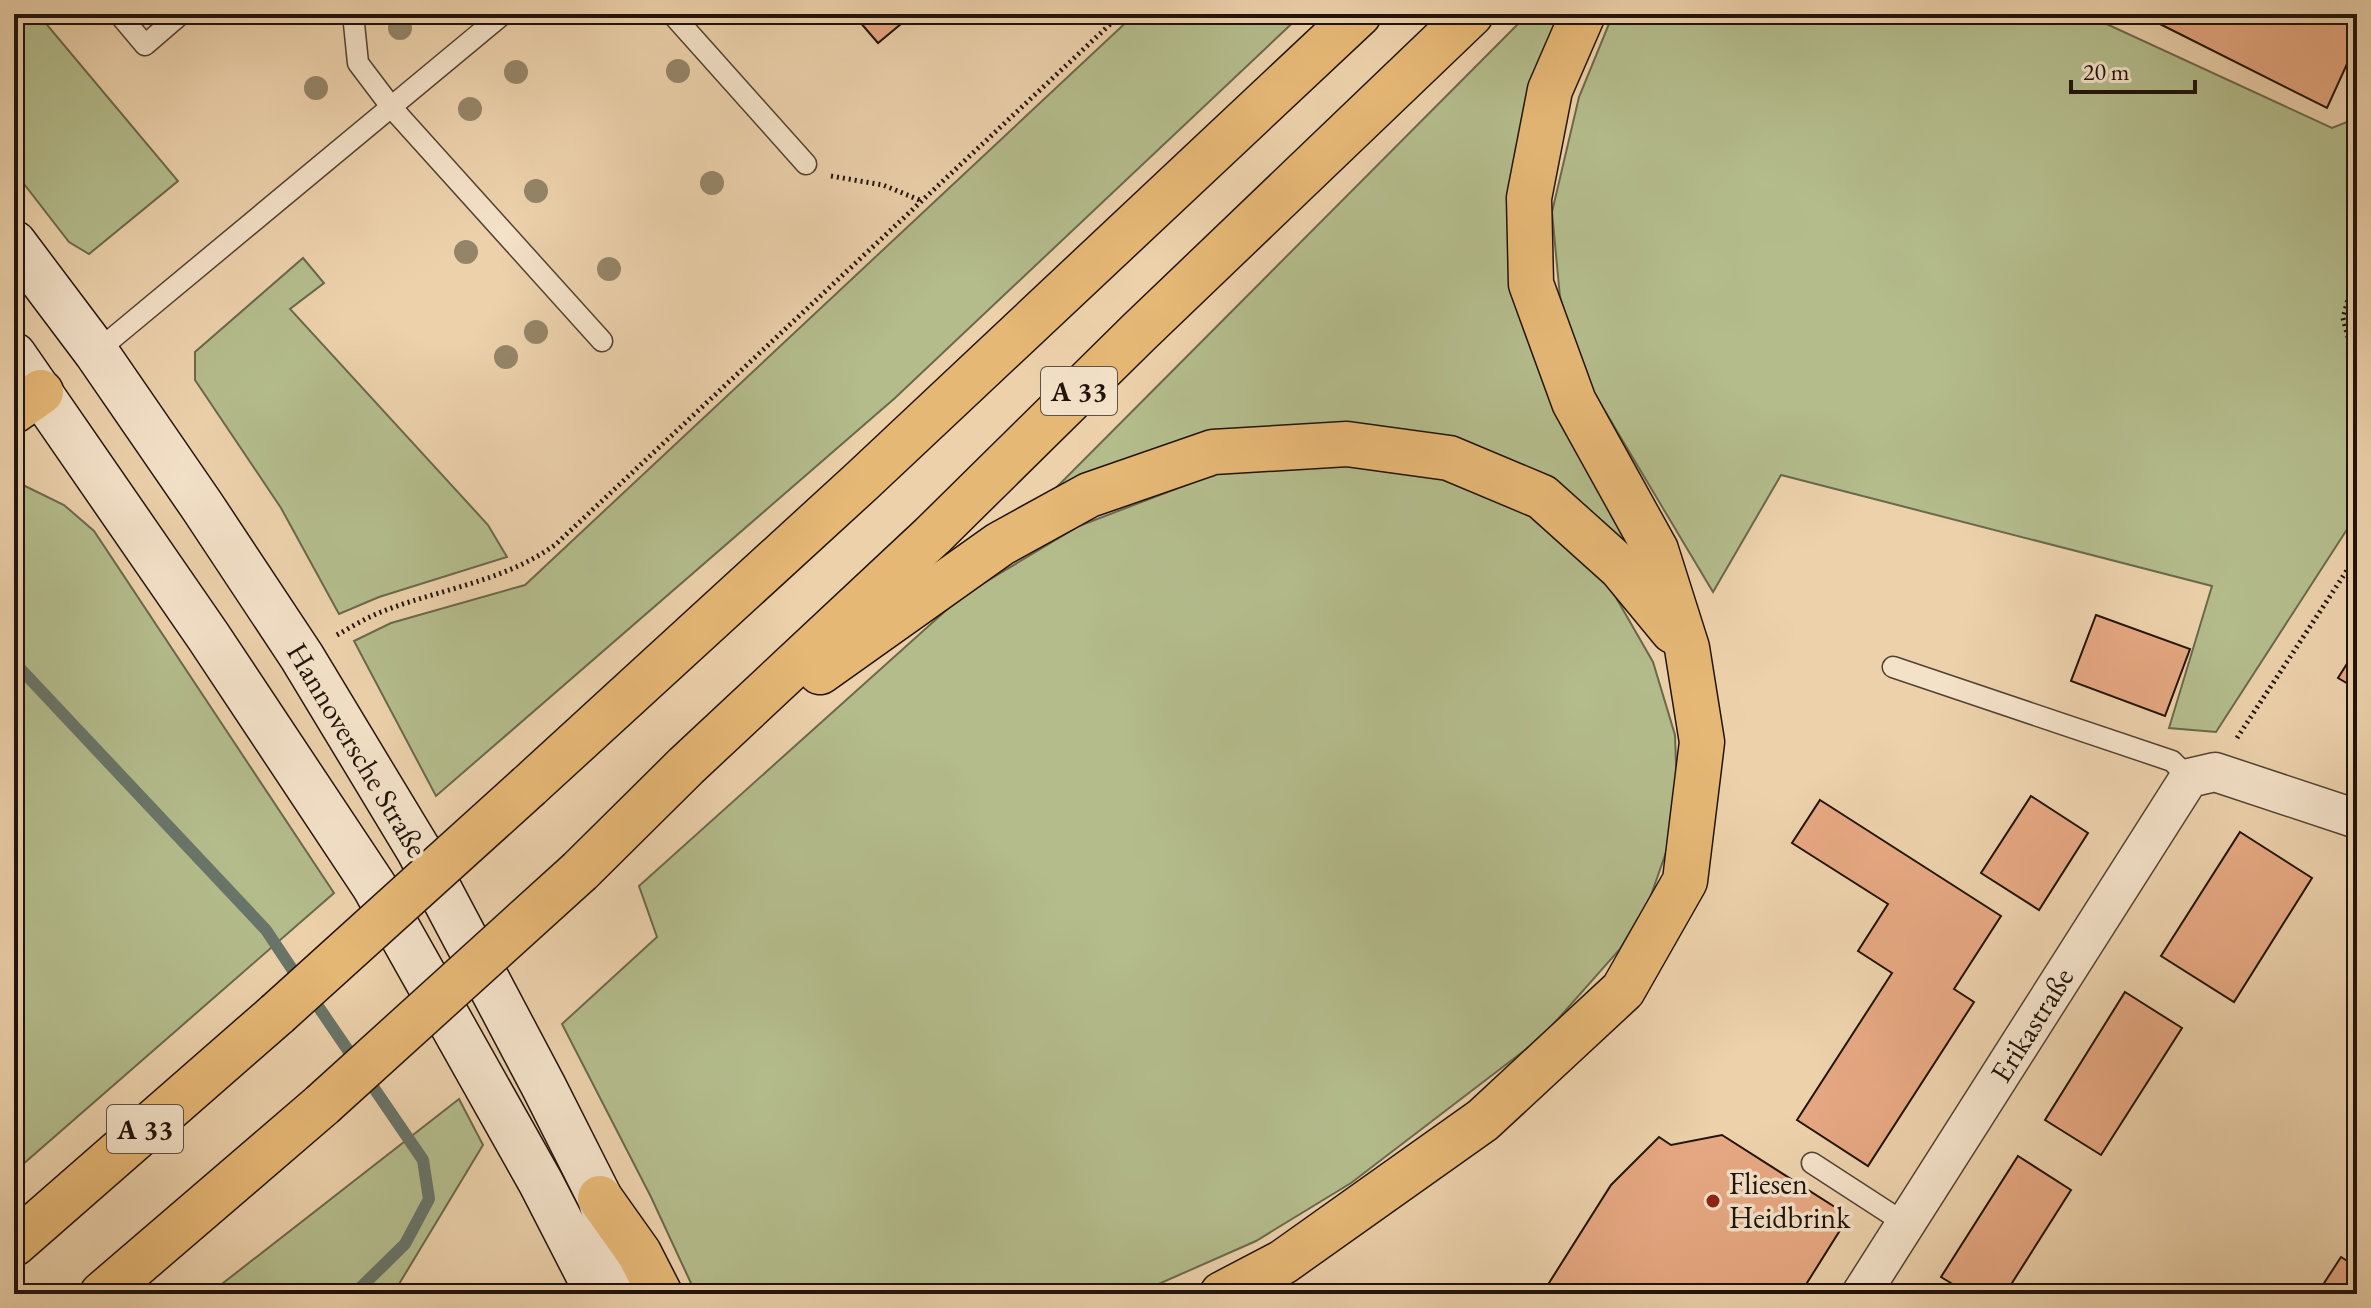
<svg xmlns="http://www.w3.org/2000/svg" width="2371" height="1308" font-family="'EB Garamond',serif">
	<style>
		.green { fill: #b4bc8c; stroke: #6b684b; stroke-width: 2 }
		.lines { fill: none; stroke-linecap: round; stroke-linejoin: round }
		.stream { stroke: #697569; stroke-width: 12 }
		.building { fill: #e6a882; stroke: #22130a; stroke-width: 2 }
		.service-casing { stroke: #544232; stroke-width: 23 }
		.minor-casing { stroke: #544232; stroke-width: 41 }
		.secondary-casing { stroke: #22130a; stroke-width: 47 }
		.motorway-casing { stroke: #22130a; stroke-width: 47 }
		.path { stroke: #22130a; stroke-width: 5; stroke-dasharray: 2 4; stroke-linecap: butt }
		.service { stroke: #f3e1c8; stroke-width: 20 }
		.minor { stroke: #f3e1c8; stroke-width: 38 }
		.secondary { stroke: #f3e1c8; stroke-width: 44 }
		.motorway { stroke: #e6b876; stroke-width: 44 }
		.motorway-bridge-casing { stroke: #22130a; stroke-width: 47; stroke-linecap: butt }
		.motorway-bridge { stroke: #e6b876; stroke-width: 44 }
		.tree { fill: #958568 }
		.poi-dot { fill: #8f2418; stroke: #f3e1c8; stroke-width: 3 }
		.labels { text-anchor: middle; stroke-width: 7; stroke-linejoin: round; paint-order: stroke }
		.shield { fill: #f3e1c8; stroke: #615143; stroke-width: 2 }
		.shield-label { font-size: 28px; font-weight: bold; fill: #22130a }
		.street-label { font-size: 30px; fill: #22130a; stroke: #f3e1c8 }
		.poi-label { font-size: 30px; fill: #22130a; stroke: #f3e1c8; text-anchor: start }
	</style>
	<rect width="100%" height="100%" fill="#ecd1ab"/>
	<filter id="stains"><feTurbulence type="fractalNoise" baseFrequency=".0025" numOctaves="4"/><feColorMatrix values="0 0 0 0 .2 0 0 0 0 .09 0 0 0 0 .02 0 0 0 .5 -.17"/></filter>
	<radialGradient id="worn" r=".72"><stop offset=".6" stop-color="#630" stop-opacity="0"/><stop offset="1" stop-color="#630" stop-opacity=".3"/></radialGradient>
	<!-- green -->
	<g class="green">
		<path d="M 14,14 L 38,14 L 178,181 L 89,254 L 69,242 L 14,171 Z"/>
		<path d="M 1135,14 L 1302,14 L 895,398 L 436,796 L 354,641 L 391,623 L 525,585 Z"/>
		<path d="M 1528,14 L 1583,14 L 1531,284 L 1656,550 L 1621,568 L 1449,458 L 1213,452 L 1000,544 Z"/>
		<path d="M 1613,14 L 2085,14 L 2332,128 L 2357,118 L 2357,514 L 2216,732 L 2169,728 L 2212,586 L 1781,475 L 1713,592 L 1584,376 L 1560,297 L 1552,212 L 1579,97 Z"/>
		<path d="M 303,258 L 324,283 L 290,309 L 488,525 L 507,557 L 379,597 L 339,614 L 281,508 L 195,380 L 195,352 Z"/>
		<path d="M 1338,458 L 1440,472 L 1534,511 L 1603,575 L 1653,662 L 1675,735 L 1678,818 L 1650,898 L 1620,949 L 1542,1037 L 1351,1183 L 1256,1241 L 1136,1294 L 696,1294 L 651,1197 L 562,1024 L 657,937 L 639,886 L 962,596 L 1079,526 L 1220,472 Z"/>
		<path d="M 25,486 L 64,505 L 94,531 L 334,893 L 14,1172 L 14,488 Z"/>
		<path d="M 459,1099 L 483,1145 L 393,1294 L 209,1294 Z"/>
	</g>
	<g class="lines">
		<!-- stream -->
		<g class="stream">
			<path d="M 14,662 L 266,930 L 300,981"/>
			<path d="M 311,996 L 423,1160 L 429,1199 L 405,1244 L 354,1294"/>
		</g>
	</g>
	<!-- building -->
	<g class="building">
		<path d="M 853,14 L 913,14 L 878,43 Z"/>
		<path d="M 2140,14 L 2333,14 L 2357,26 L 2357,42 L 2327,108 Z"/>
		<path d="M 2096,615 L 2190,649 L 2165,716 L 2071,681 Z"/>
		<path d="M 2357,648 L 2357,689 L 2338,678 Z"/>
		<path d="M 2031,796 L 2088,833 L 2039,910 L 1981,873 Z"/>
		<path d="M 1820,800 L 2001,916 L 1954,989 L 1974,1002 L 1868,1166 L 1797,1120 L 1892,973 L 1858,951 L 1888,904 L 1792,843 Z"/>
		<path d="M 2240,832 L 2312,878 L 2234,1002 L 2161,956 Z"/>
		<path d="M 2125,992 L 2182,1028 L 2101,1155 L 2045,1120 Z"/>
		<path d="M 1722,1135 L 1849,1216 L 1800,1294 L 1542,1294 L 1611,1185 L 1659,1137 L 1671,1145 Z"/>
		<path d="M 2018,1156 L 2071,1190 L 2005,1294 L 1969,1294 L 1941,1277 Z"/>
		<path d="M 2341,1257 L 2357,1267 L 2357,1294 L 2317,1294 Z"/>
	</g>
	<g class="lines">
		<!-- service casing -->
		<g class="service-casing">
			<g id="service">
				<path d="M 119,14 L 145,45 L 181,14"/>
				<path d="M 353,14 L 358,63 L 392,108 L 602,341"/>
				<path d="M 672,14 L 806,164"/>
				<path d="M 96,352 L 503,14"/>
				<path d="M 1893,667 L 2172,761 L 2189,778"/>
				<path d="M 1812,1163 L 1906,1224"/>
			</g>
		</g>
		<!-- minor casing -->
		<g class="minor-casing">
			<path id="minor" d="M 1861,1294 L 2189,778 L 2215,772 L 2357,819"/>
		</g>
		<!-- secondary casing -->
		<g class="secondary-casing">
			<g id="secondary">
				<path d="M 14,243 L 96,352 L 202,506 L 302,657 L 418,849 L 544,1087 L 600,1198 L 618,1260 L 634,1294"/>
				<path d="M 14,355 L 208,636 L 374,886 L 541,1183 L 598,1294"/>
			</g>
		</g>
		<!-- motorway casing -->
		<g class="motorway-casing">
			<g id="motorway">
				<path d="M 14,411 L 41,392"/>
				<path d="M 820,672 L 1000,544 L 1089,495 L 1213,452 L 1347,444 L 1449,458 L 1542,497 L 1621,568 L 1673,631"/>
				<path d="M 529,786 L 863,480 L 1359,14"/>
				<path d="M 580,871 L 686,766 L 932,536 L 1139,332 L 1471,14"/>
				<path d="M 600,1198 L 639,1253 L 660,1294"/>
				<path d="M 14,1244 L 277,1014"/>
				<path d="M 102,1294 L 322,1105"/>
				<path d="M 1222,1294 L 1283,1262 L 1483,1120 L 1623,990 L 1685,881 L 1702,742 L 1687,648 L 1656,550 L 1574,402 L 1531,284 L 1529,198 L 1550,90 L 1583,14"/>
			</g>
		</g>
		<!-- path -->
		<g class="path">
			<path d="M 831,176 L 883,185 L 922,201"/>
			<path d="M 2357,266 L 2343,318 L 2357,371"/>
			<path d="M 337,635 C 351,627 366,618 381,612 C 439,589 503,582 555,545 L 1121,14"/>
			<path d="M 2237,738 L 2357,555"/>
		</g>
		<!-- service -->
		<use href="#service" class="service"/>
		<!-- minor -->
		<use href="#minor" class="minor"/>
		<!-- secondary -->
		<use href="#secondary" class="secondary"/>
		<!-- motorway -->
		<use href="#motorway" class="motorway"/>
		<!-- motorway-bridge casing -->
		<g class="motorway-bridge-casing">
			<g id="motorway-bridge">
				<path d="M 277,1014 L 529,786"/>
				<path d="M 322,1105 L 580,871"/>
			</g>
		</g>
		<!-- motorway-bridge -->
		<use href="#motorway-bridge" class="motorway-bridge"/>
	</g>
	<!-- trees -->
	<g class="tree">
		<circle cx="400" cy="28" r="12"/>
		<circle cx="678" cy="71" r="12"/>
		<circle cx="516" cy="72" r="12"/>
		<circle cx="316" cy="88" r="12"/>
		<circle cx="470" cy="109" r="12"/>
		<circle cx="712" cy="183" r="12"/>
		<circle cx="536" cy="191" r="12"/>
		<circle cx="466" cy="252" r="12"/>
		<circle cx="609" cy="269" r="12"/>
		<circle cx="536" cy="332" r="12"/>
		<circle cx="506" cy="357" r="12"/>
	</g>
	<!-- markers -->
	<circle class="poi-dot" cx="1713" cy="1201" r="8"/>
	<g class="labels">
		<!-- shield labels -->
		<g class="shield">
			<rect x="1041" y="367" width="76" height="48" rx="6"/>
			<rect x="107" y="1105" width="76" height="48" rx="6"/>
		</g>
		<g class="shield-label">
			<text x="1079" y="401">A 33</text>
			<text x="145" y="1139">A 33</text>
		</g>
		<!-- street labels -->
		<g class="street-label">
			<text transform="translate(357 750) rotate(59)" y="10">Hannoversche Straße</text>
			<text transform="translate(2032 1025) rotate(-58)" y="10">Erikastraße</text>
		</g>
		<!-- poi labels -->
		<g class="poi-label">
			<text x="1729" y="1194">Fliesen<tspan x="1729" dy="34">Heidbrink</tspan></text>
		</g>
	</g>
	<!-- margin -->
	<rect width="2371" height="1308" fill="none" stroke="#ecd1ab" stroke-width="48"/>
	<rect x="16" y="16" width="2339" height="1276" fill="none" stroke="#22130a" stroke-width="4"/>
	<rect x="24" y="24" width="2323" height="1260" fill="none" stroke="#22130a" stroke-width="2"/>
	<!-- scale -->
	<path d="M2071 80v12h124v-12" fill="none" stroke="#22130a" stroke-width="4"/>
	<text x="2083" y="80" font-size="24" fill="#22130a" stroke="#f3e1c8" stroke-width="6" paint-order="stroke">20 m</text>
	<rect width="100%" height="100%" filter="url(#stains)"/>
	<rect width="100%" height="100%" fill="url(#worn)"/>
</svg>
